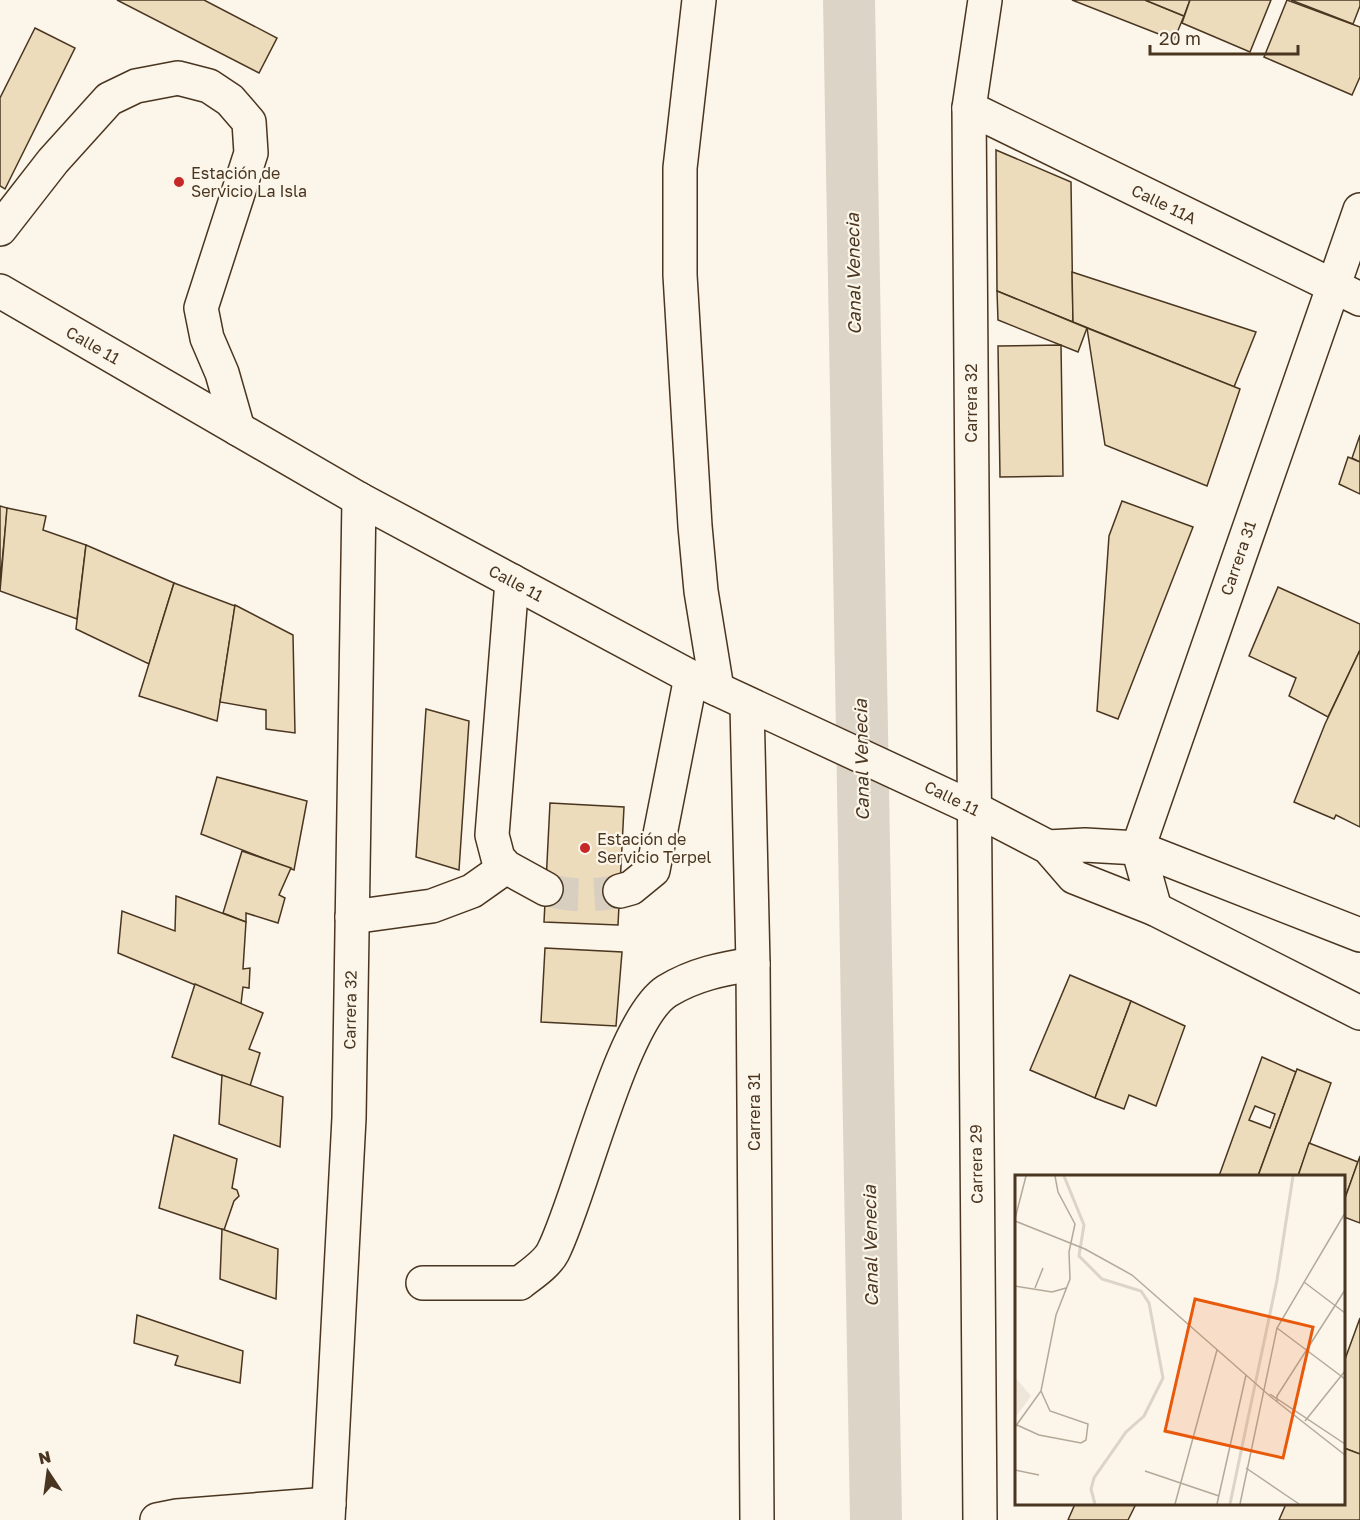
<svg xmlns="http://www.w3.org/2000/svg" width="1360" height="1520" font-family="'Golos Text',sans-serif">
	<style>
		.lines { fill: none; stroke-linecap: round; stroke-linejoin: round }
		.canal { stroke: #dcd4c6; stroke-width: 52 }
		.building { fill: #ecdcbc; stroke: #4a3520; stroke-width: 1.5; fill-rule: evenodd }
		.minor-tunnel { stroke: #d8cfc1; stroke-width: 33; stroke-dasharray: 33 16; stroke-linecap: butt }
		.minor-casing { stroke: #4a3520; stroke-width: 36 }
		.major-casing { stroke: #4a3520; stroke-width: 36 }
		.minor { stroke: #fbf6e9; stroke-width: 33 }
		.major { stroke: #fbf6e9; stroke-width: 33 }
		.poi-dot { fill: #c62828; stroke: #fbf6e9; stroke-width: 2 }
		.labels { text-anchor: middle; stroke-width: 4.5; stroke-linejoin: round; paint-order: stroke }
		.poi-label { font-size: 16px; fill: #4a3520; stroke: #fbf6e9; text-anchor: start }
		.street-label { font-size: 16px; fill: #4a3520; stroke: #fbf6e9 }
		.water-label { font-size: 18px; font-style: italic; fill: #4a3520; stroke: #fbf6e9 }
		.inset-river { fill: none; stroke: #dcd4c6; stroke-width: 3 }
		.inset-road { fill: none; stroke: #b4a999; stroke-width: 1.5 }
		.view { fill: #e8590c; fill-opacity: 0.15; stroke: #e8590c; stroke-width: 3 }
		.inset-edge { fill: none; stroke: #4a3520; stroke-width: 3 }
	</style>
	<rect width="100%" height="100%" fill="#fbf6e9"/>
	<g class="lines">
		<!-- canal -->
		<path class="canal" d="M 849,0 L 876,1520"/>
	</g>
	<!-- building -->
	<g class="building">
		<path d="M 117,0 L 204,0 L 277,38 L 259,73 Z"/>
		<path d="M 1072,0 L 1145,0 L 1184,16 L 1174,40 Z"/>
		<path d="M 1145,0 L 1190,0 L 1184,16 Z"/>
		<path d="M 1190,0 L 1271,0 L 1250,52 L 1182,23 Z"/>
		<path d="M 1287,0 L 1360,27 L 1360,77 L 1352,95 L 1264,57 Z"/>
		<path d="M 1291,0 L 1360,0 L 1360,6 L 1353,24 Z"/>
		<path d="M 35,28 L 75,48 L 5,189 L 0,186 L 0,98 Z"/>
		<path d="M 996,150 L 1071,182 L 1073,322 L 997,291 Z"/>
		<path d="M 1072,272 L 1256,332 L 1234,387 L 1073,322 Z"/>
		<path d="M 997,291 L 1087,328 L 1078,352 L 998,320 Z"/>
		<path d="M 1087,328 L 1240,389 L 1207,486 L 1105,445 Z"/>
		<path d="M 1061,345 L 1063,476 L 1000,477 L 998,346 Z"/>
		<path d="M 1360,435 L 1360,462 L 1352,458 Z"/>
		<path d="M 1348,457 L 1360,462 L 1360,494 L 1339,484 Z"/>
		<path d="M 1122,501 L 1193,527 L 1118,719 L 1097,711 L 1109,536 Z"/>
		<path d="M 0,506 L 7,508 L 7,512 L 0,583 Z"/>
		<path d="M 7,508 L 46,516 L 43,530 L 86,545 L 77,619 L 0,591 Z"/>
		<path d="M 86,545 L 174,583 L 149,664 L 76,629 Z"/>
		<path d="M 174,583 L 235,606 L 217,721 L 139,696 Z"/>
		<path d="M 1278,587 L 1360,624 L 1360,650 L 1328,717 L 1289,696 L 1296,678 L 1249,656 Z"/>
		<path d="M 235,605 L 293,635 L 295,733 L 266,729 L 266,710 L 220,702 Z"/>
		<path d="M 1360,650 L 1360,827 L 1336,815 L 1334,819 L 1294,802 L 1325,724 Z"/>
		<path d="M 426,709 L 469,721 L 459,870 L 416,857 Z"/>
		<path d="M 217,777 L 307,801 L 294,870 L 201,834 Z"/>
		<path d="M 550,803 L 624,807 L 618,925 L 544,922 Z"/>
		<path d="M 242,851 L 291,868 L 279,895 L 285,898 L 278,923 L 246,913 L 246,922 L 223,913 Z"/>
		<path d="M 176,896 L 246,922 L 243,969 L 250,968 L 249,988 L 243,987 L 241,1004 L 118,953 L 122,911 L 175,931 Z"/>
		<path d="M 545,948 L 622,952 L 616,1026 L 541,1022 Z"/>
		<path d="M 1070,975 L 1131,1001 L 1095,1098 L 1030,1070 Z"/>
		<path d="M 195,984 L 263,1013 L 249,1049 L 260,1053 L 250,1086 L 172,1057 Z"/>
		<path d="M 1131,1001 L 1185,1026 L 1156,1106 L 1129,1095 L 1124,1109 L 1095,1098 Z"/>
		<path d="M 1262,1057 L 1296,1072 L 1258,1176 L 1219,1176 ZM 1255,1106 L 1275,1114 L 1270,1128 L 1249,1120 Z"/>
		<path d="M 1297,1069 L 1331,1083 L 1298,1176 L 1258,1176 Z"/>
		<path d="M 222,1075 L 283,1097 L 280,1147 L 219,1124 Z"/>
		<path d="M 174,1135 L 237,1159 L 232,1188 L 237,1190 L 239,1196 L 234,1201 L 224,1230 L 159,1208 Z"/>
		<path d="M 1309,1143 L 1358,1162 L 1344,1201 L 1344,1176 L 1298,1176 Z"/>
		<path d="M 1360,1156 L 1360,1223 L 1344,1217 L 1344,1201 Z"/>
		<path d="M 222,1229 L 278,1249 L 276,1299 L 220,1279 Z"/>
		<path d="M 137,1315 L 243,1351 L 240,1383 L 175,1365 L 178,1356 L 134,1343 Z"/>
		<path d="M 1360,1318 L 1360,1454 L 1344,1448 L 1344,1362 Z"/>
		<path d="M 1344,1448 L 1360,1454 L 1360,1520 L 1279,1520 L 1286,1504 L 1344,1504 Z"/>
		<path d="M 1075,1504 L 1136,1504 L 1128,1520 L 1068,1520 Z"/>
	</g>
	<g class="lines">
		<!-- minor-tunnel -->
		<path class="minor-tunnel" d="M 546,889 C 568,897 596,896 620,891"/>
		<!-- minor casing -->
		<g class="minor-casing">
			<g id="minor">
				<path d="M 699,0 L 680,168 L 680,275 L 695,526 L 701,591 L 717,689"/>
				<path d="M 969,108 L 1360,299"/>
				<path d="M 0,229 L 53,161 L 109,99 L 136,86 L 178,78 L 209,86 L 230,100 L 249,122 L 251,153 L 201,308 L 207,338 L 222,373 L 238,429"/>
				<path d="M 512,581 L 492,835 L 498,858 L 506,867 L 546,889"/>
				<path d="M 747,704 L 753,964 L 757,1520"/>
				<path d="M 620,891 L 631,888 L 653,870 L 691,677"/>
				<path d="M 1155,909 L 1138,848 L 1360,210"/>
				<path d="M 352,917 L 432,906 L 472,891 L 506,867"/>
				<path d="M 423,1283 L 520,1283 C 530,1275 547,1264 553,1252 C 581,1197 621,1020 667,991 C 695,974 722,969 753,964"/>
				<path d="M 157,1520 L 177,1516 L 329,1504"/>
				<path d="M 980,1520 L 969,108 L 985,0"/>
			</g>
		</g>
		<!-- major casing -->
		<g class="major-casing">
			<g id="major">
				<path d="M 0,291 L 359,499 L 691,677 L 973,808 L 1048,847 L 1074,877 L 1155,909 L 1360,1013"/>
				<path d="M 1048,847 L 1085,845 L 1138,848 L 1360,935"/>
				<path d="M 328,1520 L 349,1118 L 359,499"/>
			</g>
		</g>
		<!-- minor -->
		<use href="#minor" class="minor"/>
		<!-- major -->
		<use href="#major" class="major"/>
	</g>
	<!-- markers -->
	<g class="poi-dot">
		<circle cx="179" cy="182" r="6"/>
		<circle cx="585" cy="848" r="6"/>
	</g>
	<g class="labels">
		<!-- poi labels -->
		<g class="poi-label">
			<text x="191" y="179">Estación de<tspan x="191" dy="18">Servicio La Isla</tspan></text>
			<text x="597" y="845">Estación de<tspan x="597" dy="18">Servicio Terpel</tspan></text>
		</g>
		<!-- street labels -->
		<g class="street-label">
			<text transform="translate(1164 204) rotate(26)" y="6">Calle 11A</text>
			<text transform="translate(93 345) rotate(30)" y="6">Calle 11</text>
			<text transform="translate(971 403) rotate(-90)" y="6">Carrera 32</text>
			<text transform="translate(1238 558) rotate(-71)" y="6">Carrera 31</text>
			<text transform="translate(516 583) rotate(28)" y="6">Calle 11</text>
			<text transform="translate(952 798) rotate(26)" y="6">Calle 11</text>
			<text transform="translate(350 1010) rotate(-89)" y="6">Carrera 32</text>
			<text transform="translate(754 1112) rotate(-90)" y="6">Carrera 31</text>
			<text transform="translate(976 1164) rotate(-91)" y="6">Carrera 29</text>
		</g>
		<!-- water labels -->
		<g class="water-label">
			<text transform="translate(854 274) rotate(-91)" y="6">Canal Venecia</text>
			<text transform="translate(862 760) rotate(-91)" y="6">Canal Venecia</text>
			<text transform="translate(871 1246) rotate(-91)" y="6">Canal Venecia</text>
		</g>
	</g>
	<!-- overview -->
	<g transform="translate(1015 1175)">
		<rect width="330" height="330" fill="#fbf6e9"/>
		<path d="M 0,202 L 16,221 L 0,243 Z" fill="#ede6d9"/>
		<path class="inset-river" d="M 49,1 L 69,50 L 64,81 L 87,104 L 126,116 L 134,128 L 148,203 L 129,241 L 111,257 L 79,303 L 76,314 L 80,329M 215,329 L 262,105 L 278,1"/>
		<path class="inset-road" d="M 0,44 L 11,1M 0,46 L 70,74 L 117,100 L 256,222 L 330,280M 289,107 L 330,138M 0,111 L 37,117 L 51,113M 20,113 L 28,93M 262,153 L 330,204M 255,219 L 330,269M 262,226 L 262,221 L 330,115M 290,246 L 330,196M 2,250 L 24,260 L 66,268 L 71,265 L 73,249 L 35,236 L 26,216M 0,252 L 26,216 L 41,140 L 55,104 L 54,77 L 60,49 L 43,17 L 40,1M 231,293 L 284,329M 0,295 L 24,300M 130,296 L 204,321M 160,329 L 202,175M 202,329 L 231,200M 225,329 L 262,153 L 330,38"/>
		<path class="view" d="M 180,124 L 298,152 L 268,283 L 150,256 Z"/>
		<rect width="330" height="330" class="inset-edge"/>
	</g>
	<!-- north arrow -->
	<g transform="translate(48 1472) rotate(347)" stroke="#fbf6e9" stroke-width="4.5" paint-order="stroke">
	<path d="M0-4.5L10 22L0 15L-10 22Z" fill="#4a3520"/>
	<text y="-9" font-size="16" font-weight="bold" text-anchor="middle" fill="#4a3520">N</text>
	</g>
	<!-- scale -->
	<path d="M1150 45v9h148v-9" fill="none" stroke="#4a3520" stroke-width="3"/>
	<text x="1159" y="45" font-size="18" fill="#4a3520" stroke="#fbf6e9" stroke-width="4.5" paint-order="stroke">20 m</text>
</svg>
